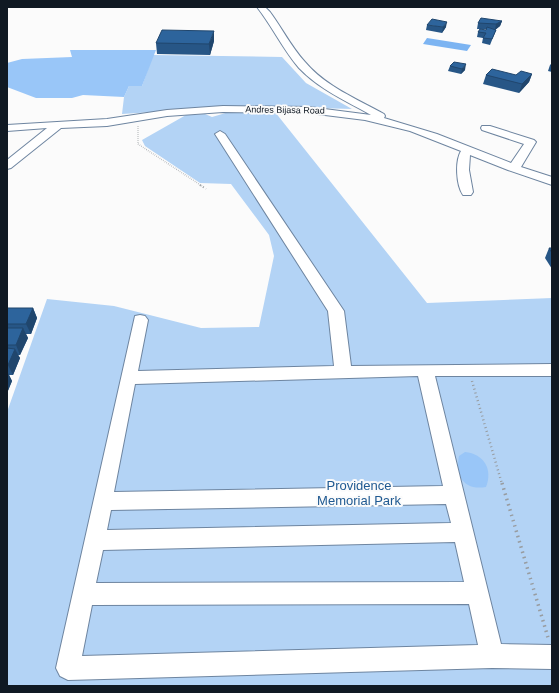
<svg xmlns="http://www.w3.org/2000/svg" width="559" height="693" font-family="Arial,sans-serif">
	<style>
		.green { fill: #b3d3f5 }
		.forest { fill: #99c6f8 }
		.water { fill: #7cb4f2 }
		.lines { fill: none; stroke-linecap: round; stroke-linejoin: round }
		.minor-casing { stroke: #6e85a0; stroke-width: 2 }
		.path-far3 { stroke: #989ca0; stroke-width: 1.5; stroke-dasharray: 0.5 1.5; stroke-linecap: butt }
		.path-far2 { stroke: #989ca0; stroke-width: 2; stroke-dasharray: 1 2.5; stroke-linecap: butt }
		.path-far1 { stroke: #989ca0; stroke-width: 2.5; stroke-dasharray: 1 3; stroke-linecap: butt }
		.path { stroke: #989ca0; stroke-width: 3.5; stroke-dasharray: 1.5 4; stroke-linecap: butt }
		.minor { fill: #fff; fill-rule: evenodd }
		.wall { fill: #275686 }
		.shaded-wall { fill: #20466d }
		.building { fill: #2d649c; stroke: #20466d }
		.labels { text-anchor: middle; stroke-width: 4; stroke-linejoin: round; paint-order: stroke }
		.far-street-label { font-size: 9px; fill: #101923; stroke: #fbfbfb }
		.near-park-label { font-size: 13px; fill: #1f5991; stroke: #fbfbfb }
	</style>
	<rect width="100%" height="100%" fill="#fbfbfb"/>
	<!-- green -->
	<g class="green">
		<path d="M 153,55 L 282,57 L 306,83 L 352,109 L 247,106 L 122,114 L 124,97 L 129,86 L 142,86 Z"/>
		<path d="M 229,112 L 275,112 L 427,303 L 552,298 L 552,686 L 7,686 L 7,412 L 47,299 L 114,306 L 201,328 L 259,327 L 274,256 L 269,235 L 231,184 L 200,183 L 145,146 L 142,140 L 186,115 L 205,114 L 212,117 Z"/>
	</g>
	<!-- forest -->
	<g class="forest">
		<path d="M 70,50 L 156,50 L 142,86 L 129,86 L 124,97 L 83,95 L 72,98 L 36,98 L 7,87 L 7,63 L 22,59 L 72,57 Z"/>
		<path d="M 465,452 C 484,454 493,469 486,487 C 463,491 455,475 459,456 Z"/>
	</g>
	<!-- water -->
	<path class="water" d="M 427,38 L 471,45 L 467,51 L 423,44 Z"/>
	<g class="lines">
		<!-- minor casing -->
		<g class="minor-casing">
			<g id="minor">
				<path d="M 257,7 L 265,7 L 270,12 C 282,28 291,47 305,62 C 325,86 357,99 384,114 L 385,116 L 384,118 L 437,134 L 511,163 L 524,144 L 482,130 L 481,128 L 482,126 L 490,126 L 534,140 L 536,142 L 521,167 L 552,177 L 552,185 L 508,170 L 470,155 L 469,170 L 473,192 L 471,195 L 463,195 C 456,185 455,161 461,151 L 410,131 L 365,120 L 309,113 L 223,112 L 167,116 L 107,126 L 61,128 L 11,168 L 7,169 L 7,160 L 47,128 L 7,131 L 7,125 L 107,119 L 167,110 L 223,106 L 309,107 L 371,115 C 346,101 319,89 299,68 C 284,51 272,26 257,7 Z"/>
				<path d="M 220,131 L 225,134 L 344,311 L 351,366 L 552,364 L 552,376 L 435,376 L 501,644 L 552,645 L 552,669 L 492,668 L 68,680 L 60,676 L 56,668 L 135,316 L 140,315 L 145,316 L 148,320 L 138,371 L 334,366 L 328,311 L 215,134 ZM 418,376 L 443,486 L 114,492 L 135,384 ZM 446,504 L 451,523 L 107,530 L 111,510 ZM 455,542 L 464,582 L 96,583 L 103,550 ZM 469,604 L 478,645 L 82,656 L 92,605 Z"/>
			</g>
		</g>
		<!-- path-far3 -->
		<path class="path-far3" d="M 138,126 L 138,144 L 202,186"/>
		<!-- path-far2 -->
		<path class="path-far2" d="M 200,185 L 206,189"/>
		<!-- path-far1 -->
		<path class="path-far1" d="M 472,381 L 502,484"/>
		<!-- path -->
		<path class="path" d="M 502,483 L 549,641"/>
		<!-- minor -->
		<use href="#minor" class="minor"/>
	</g>
	<!-- wall -->
	<g class="wall">
		<path d="M 502,21 L 500,26 L 495,30 L 496,30 L 490,45 L 482,43 L 483,38 L 477,37 L 478,32 L 486,30 L 486,29 L 477,29 L 478,23 Z"/>
		<path d="M 427,25 L 446,27 L 442,33 L 426,30 Z"/>
		<path d="M 214,41 L 210,55 L 157,54 L 156,43 Z"/>
		<path d="M 454,62 L 465,70 L 461,74 L 448,71 L 450,66 Z"/>
		<path d="M 552,63 L 552,72 L 548,71 L 550,65 Z"/>
		<path d="M 532,74 L 529,82 L 519,93 L 483,84 L 486,75 L 516,75 Z"/>
		<path d="M 549,248 L 552,248 L 552,269 L 545,258 Z"/>
		<path d="M 7,308 L 33,308 L 37,318 L 31,334 L 26,334 L 28,338 L 20,355 L 18,355 L 20,358 L 13,375 L 9,375 L 12,381 L 7,393 Z"/>
	</g>
	<!-- shaded-wall -->
	<g class="shaded-wall">
		<path d="M 502,21 L 500,26 L 495,30 L 496,24 Z"/>
		<path d="M 447,22 L 446,27 L 442,33 L 443,27 Z"/>
		<path d="M 214,31 L 214,41 L 210,55 L 209,44 Z"/>
		<path d="M 466,64 L 465,70 L 461,74 L 462,69 Z"/>
		<path d="M 532,74 L 529,82 L 519,93 L 522,84 Z"/>
		<path d="M 33,308 L 37,318 L 31,334 L 26,324 Z"/>
		<path d="M 23,328 L 28,338 L 20,355 L 16,345 Z"/>
		<path d="M 15,349 L 20,358 L 13,375 L 8,365 Z"/>
		<path d="M 7,371 L 12,381 L 7,393 Z"/>
	</g>
	<!-- building -->
	<g class="building">
		<path d="M 481,18 L 502,21 L 496,24 L 478,23 Z"/>
		<path d="M 432,19 L 447,22 L 443,27 L 427,25 Z"/>
		<path d="M 487,27 L 496,30 L 492,39 L 483,38 L 486,33 L 478,32 L 480,29 L 486,30 Z"/>
		<path d="M 162,30 L 214,31 L 209,44 L 156,43 Z"/>
		<path d="M 454,62 L 466,64 L 462,69 L 450,66 Z"/>
		<path d="M 492,69 L 516,75 L 521,71 L 532,74 L 522,84 L 486,75 Z"/>
		<path d="M 549,248 L 552,248 L 552,253 Z"/>
		<path d="M 7,308 L 33,308 L 26,324 L 7,324 Z"/>
		<path d="M 7,328 L 23,328 L 16,345 L 7,345 Z"/>
		<path d="M 7,348 L 15,349 L 8,365 L 7,365 Z"/>
	</g>
	<g class="labels">
		<!-- far-street labels -->
		<g class="far-street-label">
			<text transform="translate(285 110) rotate(1)" y="3">Andres Bijasa Road</text>
		</g>
		<!-- near-park labels -->
		<g class="near-park-label">
			<text x="359" y="490">Providence<tspan x="359" dy="15">Memorial Park</tspan></text>
		</g>
	</g>
	<!-- border -->
	<rect width="559" height="693" fill="none" stroke="#101923" stroke-width="16"/>
</svg>
